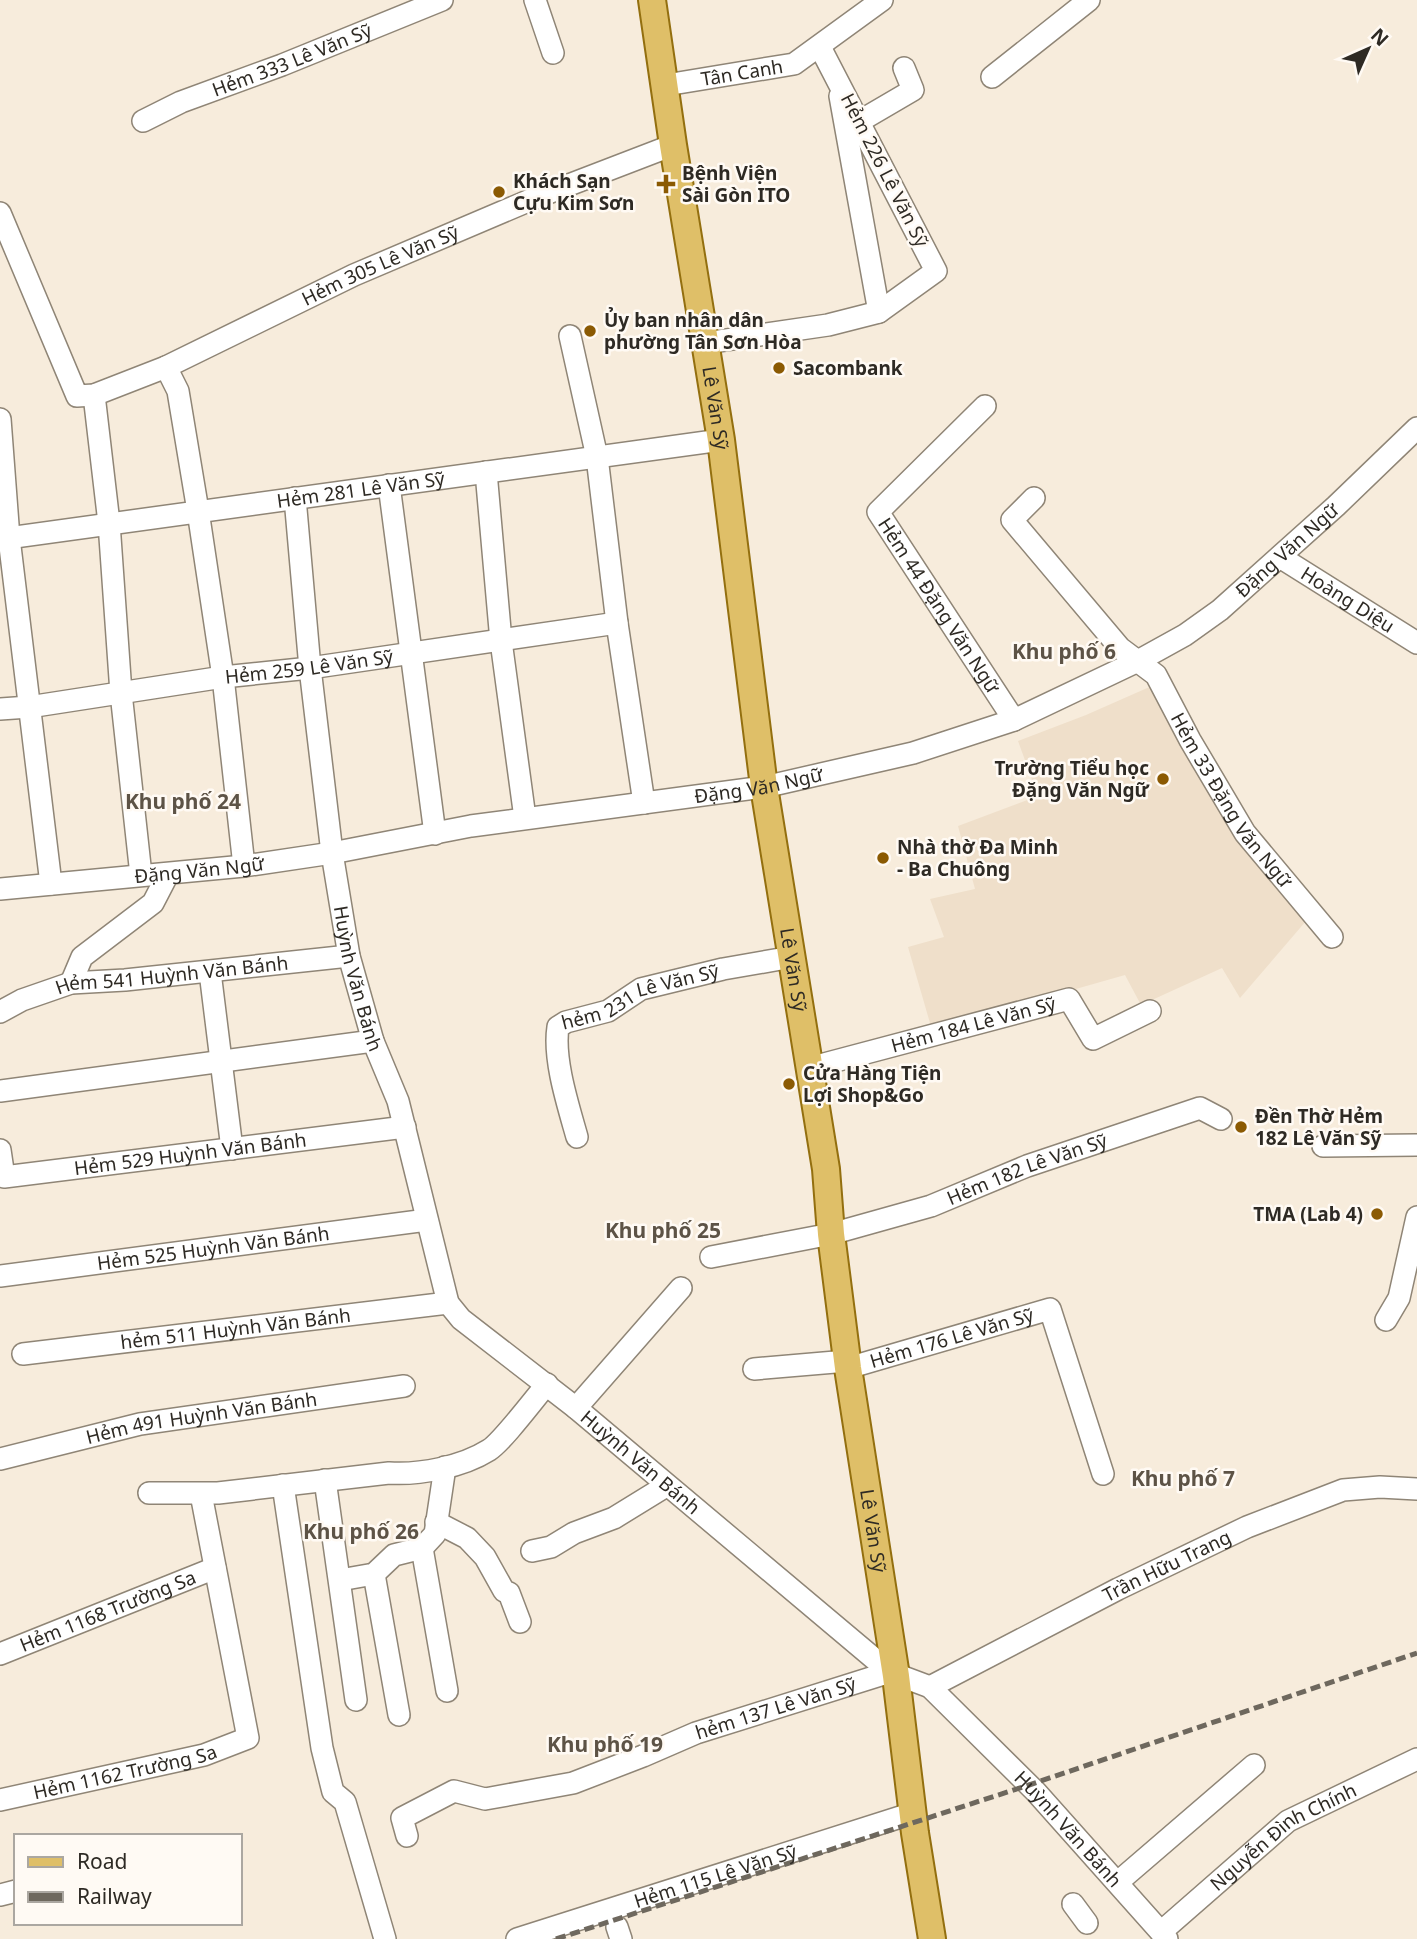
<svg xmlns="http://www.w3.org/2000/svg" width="1417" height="1939" font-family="'Noto Sans',sans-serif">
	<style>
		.built { fill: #efdfca }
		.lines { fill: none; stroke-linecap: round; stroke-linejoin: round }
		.minor-casing { stroke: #8f8576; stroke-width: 24 }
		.major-casing { stroke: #936f0f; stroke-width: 30 }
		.minor { stroke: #fff; stroke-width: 21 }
		.major { stroke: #dfbf68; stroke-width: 26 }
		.rail { stroke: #6e685e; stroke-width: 5; stroke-dasharray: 10 5; stroke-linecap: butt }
		.poi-dot { fill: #8b5a03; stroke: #fffaf4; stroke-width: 2.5 }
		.labels { text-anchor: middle; stroke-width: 5; stroke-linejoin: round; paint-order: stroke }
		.street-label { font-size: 19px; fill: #2e2a24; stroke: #fffaf4 }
		.poi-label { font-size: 19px; font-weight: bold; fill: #2e2a24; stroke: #fffaf4; text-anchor: start }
		.neighbourhood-label { font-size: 21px; font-weight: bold; fill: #5d5346; stroke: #fffaf4 }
	</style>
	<rect width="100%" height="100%" fill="#f7ecdc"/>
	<!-- built -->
	<path class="built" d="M 1154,685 L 1306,921 L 1240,998 L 1222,968 L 1141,1005 L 1125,975 L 932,1030 L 908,947 L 944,937 L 930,899 L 975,889 L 958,826 L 1038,796 L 1018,741 L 1086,715 Z"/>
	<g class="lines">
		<!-- minor casing -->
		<g class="minor-casing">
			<g id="minor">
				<path d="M 535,0 L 553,53"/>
				<path d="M 992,77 L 1089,0"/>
				<path id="s1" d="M 666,85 L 794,64 L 882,0"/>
				<path d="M 840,96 L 879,312"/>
				<path id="s2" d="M 143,121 L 181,102 L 282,65 L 442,0"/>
				<path d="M 860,121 L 913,90 L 904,68"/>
				<path id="s3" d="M 0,213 L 77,396 L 94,395 L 166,367 L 354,275 L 535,198 L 673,145"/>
				<path d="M 570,336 L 597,457 L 617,623 L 644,803"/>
				<path d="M 706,343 L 828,325 L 879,312 L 936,271 L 820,47"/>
				<path d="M 166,367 L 178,391 L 198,511 L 223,677 L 244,866"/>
				<path d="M 94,395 L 109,523 L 121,693 L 141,875"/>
				<path id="s4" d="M 985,406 L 878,512 L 1014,720"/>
				<path d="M 0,419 L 9,538 L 51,884"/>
				<path d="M 486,472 L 501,641 L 525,818"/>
				<path d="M 389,485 L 435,834"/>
				<path id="s5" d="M 295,498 L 310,668 L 332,853 L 349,956 L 373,1041 L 398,1101 L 448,1303 L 461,1319 L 576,1408 L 890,1672 L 930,1687 L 1036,1792 L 1167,1939"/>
				<path id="s6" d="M 1034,498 L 1012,520 L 1120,648 L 1156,675 L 1190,740 L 1245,833 L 1332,937"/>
				<path id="s7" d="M 0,539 L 721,440"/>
				<path id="s8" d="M 1280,557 L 1417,643"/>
				<path id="s9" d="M 0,709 L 29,707 L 223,677 L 310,668 L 617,623"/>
				<path id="s10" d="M 0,889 L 244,866 L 332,853 L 471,826 L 764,787 L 913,753 L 1014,720 L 1138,661 L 1185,635 L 1220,610 L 1336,506 L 1417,428"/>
				<path d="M 210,972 L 232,1149"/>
				<path d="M 71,983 L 82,957 L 153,903 L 168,874"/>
				<path id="s11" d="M 0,1012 L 22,1000 L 71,983 L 125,980 L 349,956"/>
				<path id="s12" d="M 809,1068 L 1069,999 L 1093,1039 L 1150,1011"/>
				<path d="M 0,1091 L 373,1041"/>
				<path id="s13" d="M 577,1137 C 568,1105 553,1059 558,1027 L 566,1022 L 608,1011 L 641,989 L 723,969 L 792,957"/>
				<path d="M 1323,1146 L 1417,1145"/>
				<path id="s14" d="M 0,1150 L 4,1177 L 405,1127"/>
				<path id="s15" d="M 711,1257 L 831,1234 L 931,1206 L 1027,1166 L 1200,1108 L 1221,1119"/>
				<path id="s16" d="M 0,1276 L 427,1220"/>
				<path d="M 1386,1320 L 1399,1298 L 1417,1217"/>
				<path id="s17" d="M 23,1354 L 448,1303"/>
				<path id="s18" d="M 848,1368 L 1050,1309 L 1103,1474"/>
				<path d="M 754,1369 L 847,1361"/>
				<path d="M 576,1408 L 681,1288"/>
				<path id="s19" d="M 0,1459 L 140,1424 L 404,1386"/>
				<path d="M 325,1480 L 356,1700"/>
				<path d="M 283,1485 L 322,1748 L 333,1792 L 345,1802 L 385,1939"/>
				<path d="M 149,1493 L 218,1493 L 389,1473 C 420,1475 462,1467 489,1450 C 502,1442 535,1398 547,1384"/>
				<path d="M 436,1522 L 467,1538 L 485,1557 L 504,1591 L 509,1593 L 520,1622"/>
				<path d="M 422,1548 L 447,1691"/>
				<path d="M 532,1551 L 551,1547 L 574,1533 L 614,1518 L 666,1486"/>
				<path d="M 374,1574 L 399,1715"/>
				<path d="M 340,1580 L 374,1574 L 394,1555 L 422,1548 L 435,1534 L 445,1467"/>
				<path id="s20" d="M 0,1654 L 215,1568"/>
				<path id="s21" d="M 930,1687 L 1118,1589 L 1247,1527 L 1343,1490 L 1380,1487 L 1417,1489"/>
				<path id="s22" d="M 0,1800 L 204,1755 L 248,1738 L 201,1494"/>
				<path id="s23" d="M 407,1836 L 402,1818 L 454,1791 L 485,1799 L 573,1783 L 643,1756 L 696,1733 L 890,1672"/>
				<path d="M 1118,1882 L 1254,1765"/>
				<path d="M 0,1895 L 16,1891"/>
				<path d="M 1073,1904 L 1087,1923"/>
				<path d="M 617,1927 L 621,1939"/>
				<path id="s24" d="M 1161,1932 L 1288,1821 L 1417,1759"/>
				<path id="s25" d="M 517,1939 L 913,1813"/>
			</g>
		</g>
		<!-- major casing -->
		<g class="major-casing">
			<g id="major">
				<path id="s26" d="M 652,0 L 673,145 L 721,440 L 764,787 L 826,1169 L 831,1234 L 848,1368 L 896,1676 L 915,1833 L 932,1939"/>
			</g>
		</g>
		<!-- minor -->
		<use href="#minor" class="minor"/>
		<!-- major -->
		<use href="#major" class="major"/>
		<!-- rail -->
		<path class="rail" d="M 556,1939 L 1029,1785 L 1417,1653"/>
	</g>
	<!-- markers -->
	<g class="poi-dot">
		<path d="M662.5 173.5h7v7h7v7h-7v7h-7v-7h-7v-7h7z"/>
		<circle cx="499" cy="192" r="7"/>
		<circle cx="590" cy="331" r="7"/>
		<circle cx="779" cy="368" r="7"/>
		<circle cx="1163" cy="779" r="7"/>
		<circle cx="883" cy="858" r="7"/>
		<circle cx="789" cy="1084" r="7"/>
		<circle cx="1241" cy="1127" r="7"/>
		<circle cx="1377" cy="1214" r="7"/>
	</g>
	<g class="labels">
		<!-- street labels -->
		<g class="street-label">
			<text dy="7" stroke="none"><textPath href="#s2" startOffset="161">Hẻm 333 Lê Văn Sỹ</textPath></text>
			<text dy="7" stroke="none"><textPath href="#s1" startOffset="77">Tân Canh</textPath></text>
			<text transform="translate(885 170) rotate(63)" y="7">Hẻm 226 Lê Văn Sỹ</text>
			<text dy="7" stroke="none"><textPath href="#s3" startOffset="530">Hẻm 305 Lê Văn Sỹ</textPath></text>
			<text dy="7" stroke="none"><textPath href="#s26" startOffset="413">Lê Văn Sỹ</textPath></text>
			<text dy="7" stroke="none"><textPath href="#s7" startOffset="364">Hẻm 281 Lê Văn Sỹ</textPath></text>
			<text dy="7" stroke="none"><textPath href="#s10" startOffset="1354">Đặng Văn Ngữ</textPath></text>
			<text dy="7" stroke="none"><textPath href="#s8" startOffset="80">Hoàng Diệu</textPath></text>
			<text dy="7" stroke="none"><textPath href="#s4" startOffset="262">Hẻm 44 Đặng Văn Ngữ</textPath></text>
			<text dy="7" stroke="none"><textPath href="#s9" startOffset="312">Hẻm 259 Lê Văn Sỹ</textPath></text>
			<text dy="7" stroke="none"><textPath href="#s10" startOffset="766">Đặng Văn Ngữ</textPath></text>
			<text dy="7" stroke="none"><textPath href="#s6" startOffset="390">Hẻm 33 Đặng Văn Ngữ</textPath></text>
			<text dy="7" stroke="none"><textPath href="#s10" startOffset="200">Đặng Văn Ngữ</textPath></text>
			<text dy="7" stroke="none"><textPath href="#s26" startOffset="980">Lê Văn Sỹ</textPath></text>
			<text dy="7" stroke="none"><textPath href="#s11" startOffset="178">Hẻm 541 Huỳnh Văn Bánh</textPath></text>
			<text dy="7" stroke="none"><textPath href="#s5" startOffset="485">Huỳnh Văn Bánh</textPath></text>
			<text dy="7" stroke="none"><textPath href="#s13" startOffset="201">hẻm 231 Lê Văn Sỹ</textPath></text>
			<text dy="7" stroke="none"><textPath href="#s12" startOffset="170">Hẻm 184 Lê Văn Sỹ</textPath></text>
			<text dy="7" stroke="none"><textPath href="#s14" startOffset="215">Hẻm 529 Huỳnh Văn Bánh</textPath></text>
			<text dy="7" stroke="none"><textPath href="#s15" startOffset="329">Hẻm 182 Lê Văn Sỹ</textPath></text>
			<text dy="7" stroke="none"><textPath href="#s16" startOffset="215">Hẻm 525 Huỳnh Văn Bánh</textPath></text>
			<text dy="7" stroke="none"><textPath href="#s17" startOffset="214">hẻm 511 Huỳnh Văn Bánh</textPath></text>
			<text dy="7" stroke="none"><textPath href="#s18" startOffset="108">Hẻm 176 Lê Văn Sỹ</textPath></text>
			<text dy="7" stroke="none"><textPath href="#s19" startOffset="206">Hẻm 491 Huỳnh Văn Bánh</textPath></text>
			<text dy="7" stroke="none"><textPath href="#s5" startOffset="1073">Huỳnh Văn Bánh</textPath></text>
			<text dy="7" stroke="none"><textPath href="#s26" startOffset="1547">Lê Văn Sỹ</textPath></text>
			<text dy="7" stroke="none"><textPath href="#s21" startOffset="266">Trần Hữu Trang</textPath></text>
			<text dy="7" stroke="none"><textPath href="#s20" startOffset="116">Hẻm 1168 Trường Sa</textPath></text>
			<text dy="7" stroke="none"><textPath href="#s23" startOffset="415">hẻm 137 Lê Văn Sỹ</textPath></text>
			<text dy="7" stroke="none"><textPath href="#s22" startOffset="128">Hẻm 1162 Trường Sa</textPath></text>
			<text dy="7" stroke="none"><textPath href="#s5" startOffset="1640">Huỳnh Văn Bánh</textPath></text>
			<text dy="7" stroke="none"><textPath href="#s24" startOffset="156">Nguyễn Đình Chính</textPath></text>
			<text dy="7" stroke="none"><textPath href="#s25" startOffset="208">Hẻm 115 Lê Văn Sỹ</textPath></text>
		</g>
		<!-- poi labels -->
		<g class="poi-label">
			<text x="682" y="180">Bệnh Viện<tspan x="682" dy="22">Sài Gòn ITO</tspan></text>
			<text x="513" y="188">Khách Sạn<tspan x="513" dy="22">Cựu Kim Sơn</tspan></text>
			<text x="604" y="327">Ủy ban nhân dân<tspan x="604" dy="22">phường Tân Sơn Hòa</tspan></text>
			<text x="793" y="375">Sacombank</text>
			<text x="1149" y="775" text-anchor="end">Trường Tiểu học<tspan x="1149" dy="22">Đặng Văn Ngữ</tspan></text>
			<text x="897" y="854">Nhà thờ Đa Minh<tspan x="897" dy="22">- Ba Chuông</tspan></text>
			<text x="803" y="1080">Cửa Hàng Tiện<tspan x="803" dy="22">Lợi Shop&amp;Go</tspan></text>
			<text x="1255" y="1123">Đền Thờ Hẻm<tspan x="1255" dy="22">182 Lê Văn Sỹ</tspan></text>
			<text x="1363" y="1221" text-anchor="end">TMA (Lab 4)</text>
		</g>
		<!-- neighbourhood labels -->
		<g class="neighbourhood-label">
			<text x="1064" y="659">Khu phố 6</text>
			<text x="183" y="809">Khu phố 24</text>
			<text x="663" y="1238">Khu phố 25</text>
			<text x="1183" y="1486">Khu phố 7</text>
			<text x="361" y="1539">Khu phố 26</text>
			<text x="605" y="1752">Khu phố 19</text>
		</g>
	</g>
	<!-- legend -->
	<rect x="14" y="1834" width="228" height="91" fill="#fffaf4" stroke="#aba7a1" stroke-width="2"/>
	<rect x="28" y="1857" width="35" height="10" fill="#dfbf68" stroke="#aba7a1" stroke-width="2"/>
	<text x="77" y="1869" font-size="21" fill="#2e2a24">Road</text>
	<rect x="28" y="1892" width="35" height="10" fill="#6e685e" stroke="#aba7a1" stroke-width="2"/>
	<text x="77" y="1904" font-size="21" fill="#2e2a24">Railway</text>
	<!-- north arrow -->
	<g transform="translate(1368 49) rotate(45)" stroke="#fffaf4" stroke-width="5" paint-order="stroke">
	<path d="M0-5L12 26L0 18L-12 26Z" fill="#2e2a24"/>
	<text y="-10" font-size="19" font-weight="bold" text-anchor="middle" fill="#2e2a24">N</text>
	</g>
</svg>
